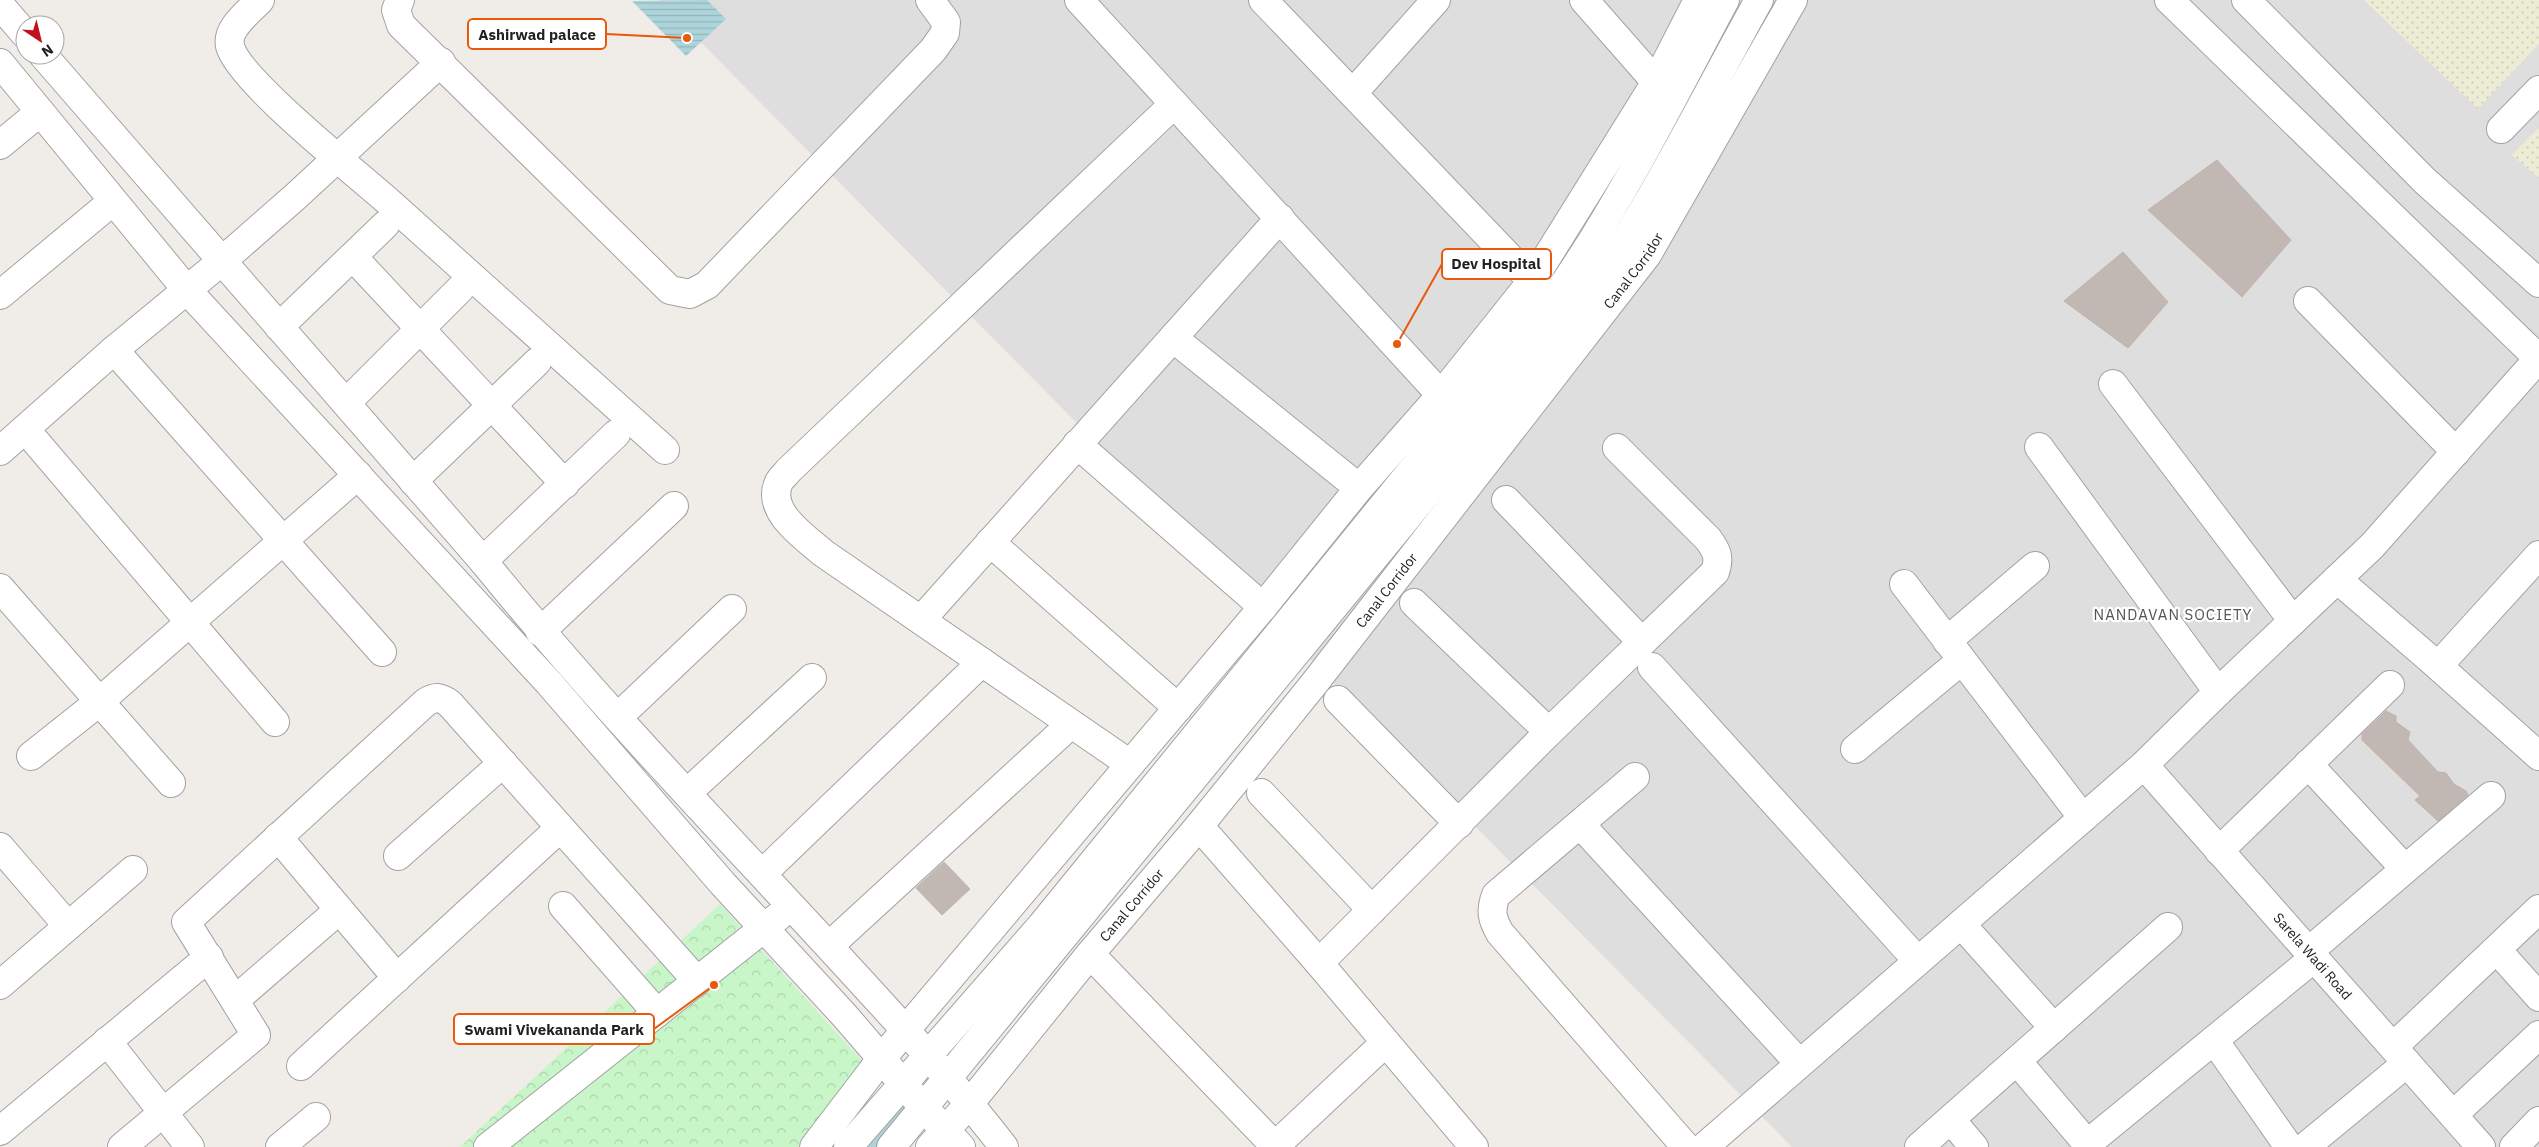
<svg xmlns="http://www.w3.org/2000/svg" width="2539" height="1147" font-family="'IBM Plex Sans',sans-serif">
	<style>
		.residential { fill: #dedede }
		.farmland { fill: url(#farmland-dots) }
		.park { fill: url(#park-crowns) }
		.water { fill: url(#water-rules) }
		.lines { fill: none; stroke-linecap: round; stroke-linejoin: round }
		.canal { stroke: #acd4da; stroke-width: 22 }
		.building { fill: #c1b8b4; stroke: #c1b3ab }
		.minor-casing { stroke: #a2a2a2; stroke-width: 30 }
		.minor { stroke: #fff; stroke-width: 28 }
		.labels { text-anchor: middle; stroke-width: 4.5; stroke-linejoin: round; paint-order: stroke }
		.street-label { font-size: 14px; fill: #212121; stroke: #fff }
		.neighbourhood-label { font-size: 15px; letter-spacing: 1px; fill: #545454; stroke: #fff }
		.leader { fill: none; stroke: #e8590c; stroke-width: 2 }
		.callout-dot { fill: #e8590c; stroke: #fff; stroke-width: 2 }
		.callout { fill: #fff; stroke: #e8590c; stroke-width: 2 }
		.callout-label { font-size: 15px; text-anchor: middle; font-weight: bold; fill: #212121 }
	</style>
	<defs>
		<pattern id="farmland-dots" width="8" height="8" patternUnits="userSpaceOnUse" patternTransform="scale(1.25)"><rect width="8" height="8" fill="#ededd5"/><path d="M2 2h.1M6 6h.1" fill="none" stroke="#cbcbb7" stroke-width="1.8" stroke-linecap="round"/></pattern>
		<pattern id="park-crowns" width="20" height="18" patternUnits="userSpaceOnUse" patternTransform="scale(1.25)"><rect width="20" height="18" fill="#c9f6c9"/><path d="M2 6a3 3 0 1 1 6 0M12 15a3 3 0 1 1 6 0" fill="none" stroke="#acd3ac"/></pattern>
		<pattern id="water-rules" width="6" height="5" patternUnits="userSpaceOnUse" patternTransform="scale(1.25)"><rect width="6" height="5" fill="#acd4da"/><path d="M0 2.5h6" fill="none" stroke="#94b6bb"/></pattern>
	</defs>
	<rect width="100%" height="100%" fill="#f0ede8"/>
	<!-- residential -->
	<path class="residential" d="M 659,0 L 2539,0 L 2539,1147 L 1792,1147 Z"/>
	<!-- farmland -->
	<g class="farmland">
		<path d="M 2364,0 L 2539,0 L 2539,44 L 2478,109 Z"/>
		<path d="M 2539,127 L 2539,178 L 2512,155 Z"/>
	</g>
	<!-- park -->
	<path class="park" d="M 720,904 L 867,1066 L 798,1147 L 460,1147 Z"/>
	<!-- water -->
	<path class="water" d="M 707,0 L 726,19 L 686,56 L 632,1 Z"/>
	<g class="lines">
		<!-- canal -->
		<g class="canal">
			<path d="M 1628,210 L 1706,70"/>
			<path d="M 866,1147 L 900,1109"/>
		</g>
	</g>
	<!-- building -->
	<g class="building">
		<path d="M 2217,160 L 2291,240 L 2242,297 L 2148,210 Z"/>
		<path d="M 2123,252 L 2168,302 L 2128,348 L 2064,301 Z"/>
		<path d="M 2386,711 L 2396,716 L 2396,722 L 2410,732 L 2408,740 L 2438,772 L 2446,773 L 2454,784 L 2466,791 L 2468,795 L 2438,821 L 2415,800 L 2420,796 L 2362,740 L 2362,734 Z"/>
		<path d="M 944,862 L 970,889 L 942,915 L 916,888 Z"/>
	</g>
	<g class="lines">
		<!-- minor casing -->
		<g class="minor-casing">
			<g id="minor">
				<path d="M 260,0 C 249,12 226,28 230,46 C 238,80 360,176 391,204 C 483,286 574,368 665,450"/>
				<path d="M 400,0 L 396,10 L 401,25 L 670,290 L 690,294 L 707,285 L 933,50 L 945,33 L 946,22 L 930,0"/>
				<path d="M 1079,0 L 1441,395"/>
				<path d="M 1263,0 L 1532,281"/>
				<path d="M 1584,0 L 1656,82"/>
				<path d="M 2169,0 L 2539,359"/>
				<path d="M 2246,0 L 2425,181 L 2539,283"/>
				<path d="M 0,5 L 25,34"/>
				<path d="M 43,55 L 483,561 C 593,697 715,823 833,951 C 892,1015 951,1079 1004,1147"/>
				<path d="M 0,63 L 186,289 L 549,683 L 723,884 L 844,1015 L 923,1107 L 961,1147"/>
				<path d="M 1353,93 L 1436,0"/>
				<path d="M 2501,129 L 2539,90"/>
				<path d="M 0,145 L 40,112"/>
				<path d="M 353,257 L 565,484"/>
				<path d="M 0,295 L 113,201"/>
				<path d="M 2308,301 L 2456,452"/>
				<path d="M 279,327 L 385,225"/>
				<path d="M 1173,338 L 1359,488"/>
				<path d="M 114,350 L 382,652"/>
				<path d="M 2113,384 L 2293,621"/>
				<path d="M 346,403 L 460,289"/>
				<path d="M 25,429 L 275,722"/>
				<path d="M 1077,444 L 1263,607"/>
				<path d="M 2039,447 L 2218,692"/>
				<path d="M 0,451 L 114,350 L 222,261 L 295,197 L 441,62"/>
				<path d="M 413,481 L 537,362"/>
				<path d="M 1506,500 L 1642,642"/>
				<path d="M 990,542 L 1178,708"/>
				<path d="M 2539,555 L 2438,666 L 2539,756"/>
				<path d="M 483,561 L 616,434"/>
				<path d="M 2337,579 L 2438,666"/>
				<path d="M 1904,584 L 2083,818"/>
				<path d="M 0,588 L 171,783"/>
				<path d="M 1414,603 L 1549,732"/>
				<path d="M 921,620 L 1280,218"/>
				<path d="M 540,632 L 674,506"/>
				<path d="M 1947,641 L 2035,566"/>
				<path d="M 1652,667 L 1917,960"/>
				<path d="M 1338,700 L 1459,824"/>
				<path d="M 618,717 L 732,609"/>
				<path d="M 1855,749 L 1962,660"/>
				<path d="M 31,756 L 99,702 L 358,475"/>
				<path d="M 1130,764 L 823,553 C 805,537 765,511 779,482 C 781,478 786,474 789,470 L 1174,104"/>
				<path d="M 2308,764 L 2405,869"/>
				<path id="s1" d="M 2144,765 L 2481,1147"/>
				<path d="M 1635,777 L 1496,895 C 1490,911 1492,919 1500,933 L 1686,1147"/>
				<path d="M 687,793 L 812,678"/>
				<path d="M 1261,793 L 1372,910"/>
				<path d="M 1580,824 L 1799,1063"/>
				<path d="M 1199,826 L 1319,963 L 1474,1147"/>
				<path d="M 278,837 L 397,978"/>
				<path d="M 0,847 L 68,926"/>
				<path d="M 2219,851 L 2390,685"/>
				<path d="M 398,856 L 503,763"/>
				<path d="M 762,874 L 982,662"/>
				<path d="M 563,906 L 657,1013"/>
				<path d="M 1961,924 L 2054,1028"/>
				<path d="M 829,946 L 1071,724"/>
				<path d="M 2497,950 L 2539,997"/>
				<path d="M 2308,952 L 2491,796"/>
				<path d="M 1090,954 L 1275,1146"/>
				<path d="M 1319,963 L 1549,732 L 1715,572 C 1720,558 1717,551 1708,539 L 1617,448"/>
				<path d="M 0,985 L 133,870"/>
				<path d="M 235,1000 L 339,910"/>
				<path d="M 2214,1040 L 2289,1147"/>
				<path d="M 107,1041 L 190,1147"/>
				<path d="M 2394,1046 L 2539,909"/>
				<path d="M 2017,1061 L 2090,1147"/>
				<path d="M 301,1066 L 560,828"/>
				<path d="M 2453,1115 L 2539,1035"/>
				<path d="M 1951,1120 L 1974,1147"/>
				<path d="M 0,1131 L 209,957"/>
				<path d="M 2087,1144 L 2314,958"/>
				<path d="M 122,1147 L 256,1035 L 186,922 L 426,702 C 436,696 441,697 450,704 L 697,981"/>
				<path d="M 280,1147 L 316,1117"/>
				<path d="M 488,1147 L 779,916"/>
				<path d="M 814,1147 L 882,1058 L 1263,607 L 1359,488 L 1441,395 L 1532,281 L 1656,82 L 1698,0"/>
				<path d="M 848,1147 L 1041,926 L 1566,281 C 1626,192 1674,95 1725,0"/>
				<path d="M 891,1147 L 1577,310 C 1648,215 1701,104 1759,0"/>
				<path id="s2" d="M 930,1147 L 970,1103 L 1090,954 L 1199,826 L 1313,685 L 1647,255 L 1793,0"/>
				<path d="M 1274,1147 L 1385,1043"/>
				<path d="M 1704,1147 L 2144,765 L 2218,692 L 2372,546 L 2539,358"/>
				<path d="M 1919,1147 L 2168,927"/>
				<path d="M 2305,1147 L 2407,1063"/>
				<path d="M 2514,1147 L 2539,1121"/>
			</g>
		</g>
		<!-- minor -->
		<use href="#minor" class="minor"/>
	</g>
	<g class="labels">
		<!-- street labels -->
		<g class="street-label">
			<text dy="5" stroke="none"><textPath href="#s2" startOffset="1124">Canal Corridor</textPath></text>
			<text dy="5" stroke="none"><textPath href="#s2" startOffset="720">Canal Corridor</textPath></text>
			<text dy="5" stroke="none"><textPath href="#s2" startOffset="315">Canal Corridor</textPath></text>
			<text dy="5" stroke="none"><textPath href="#s1" startOffset="255">Sarela Wadi Road</textPath></text>
		</g>
		<!-- neighbourhood labels -->
		<g class="neighbourhood-label">
			<text x="2173" y="620">NANDAVAN SOCIETY</text>
		</g>
	</g>
	<!-- callouts -->
	<path class="leader" d="M687 38L606 34M1397 344L1442 264M714 985L654 1029"/>
	<g class="callout-dot">
		<circle cx="687" cy="38" r="5"/>
		<circle cx="1397" cy="344" r="5"/>
		<circle cx="714" cy="985" r="5"/>
	</g>
	<g class="callout">
		<rect x="468" y="19" width="138" height="30" rx="5"/>
		<rect x="1442" y="249" width="109" height="30" rx="5"/>
		<rect x="454" y="1014" width="200" height="30" rx="5"/>
	</g>
	<g class="callout-label">
		<text x="537" y="40">Ashirwad palace</text>
		<text x="1496" y="269">Dev Hospital</text>
		<text x="554" y="1035">Swami Vivekananda Park</text>
	</g>
	<!-- north arrow -->
	<g transform="translate(40 40) rotate(145)"><circle r="24" fill="#ffffff" stroke="#a6a6a6"/>
	<path d="M0-4L9 19L0 12L-9 19Z" fill="#c1101e"/>
	<text y="-8" font-size="14" font-weight="bold" text-anchor="middle" fill="#212121">N</text>
	</g>
</svg>
